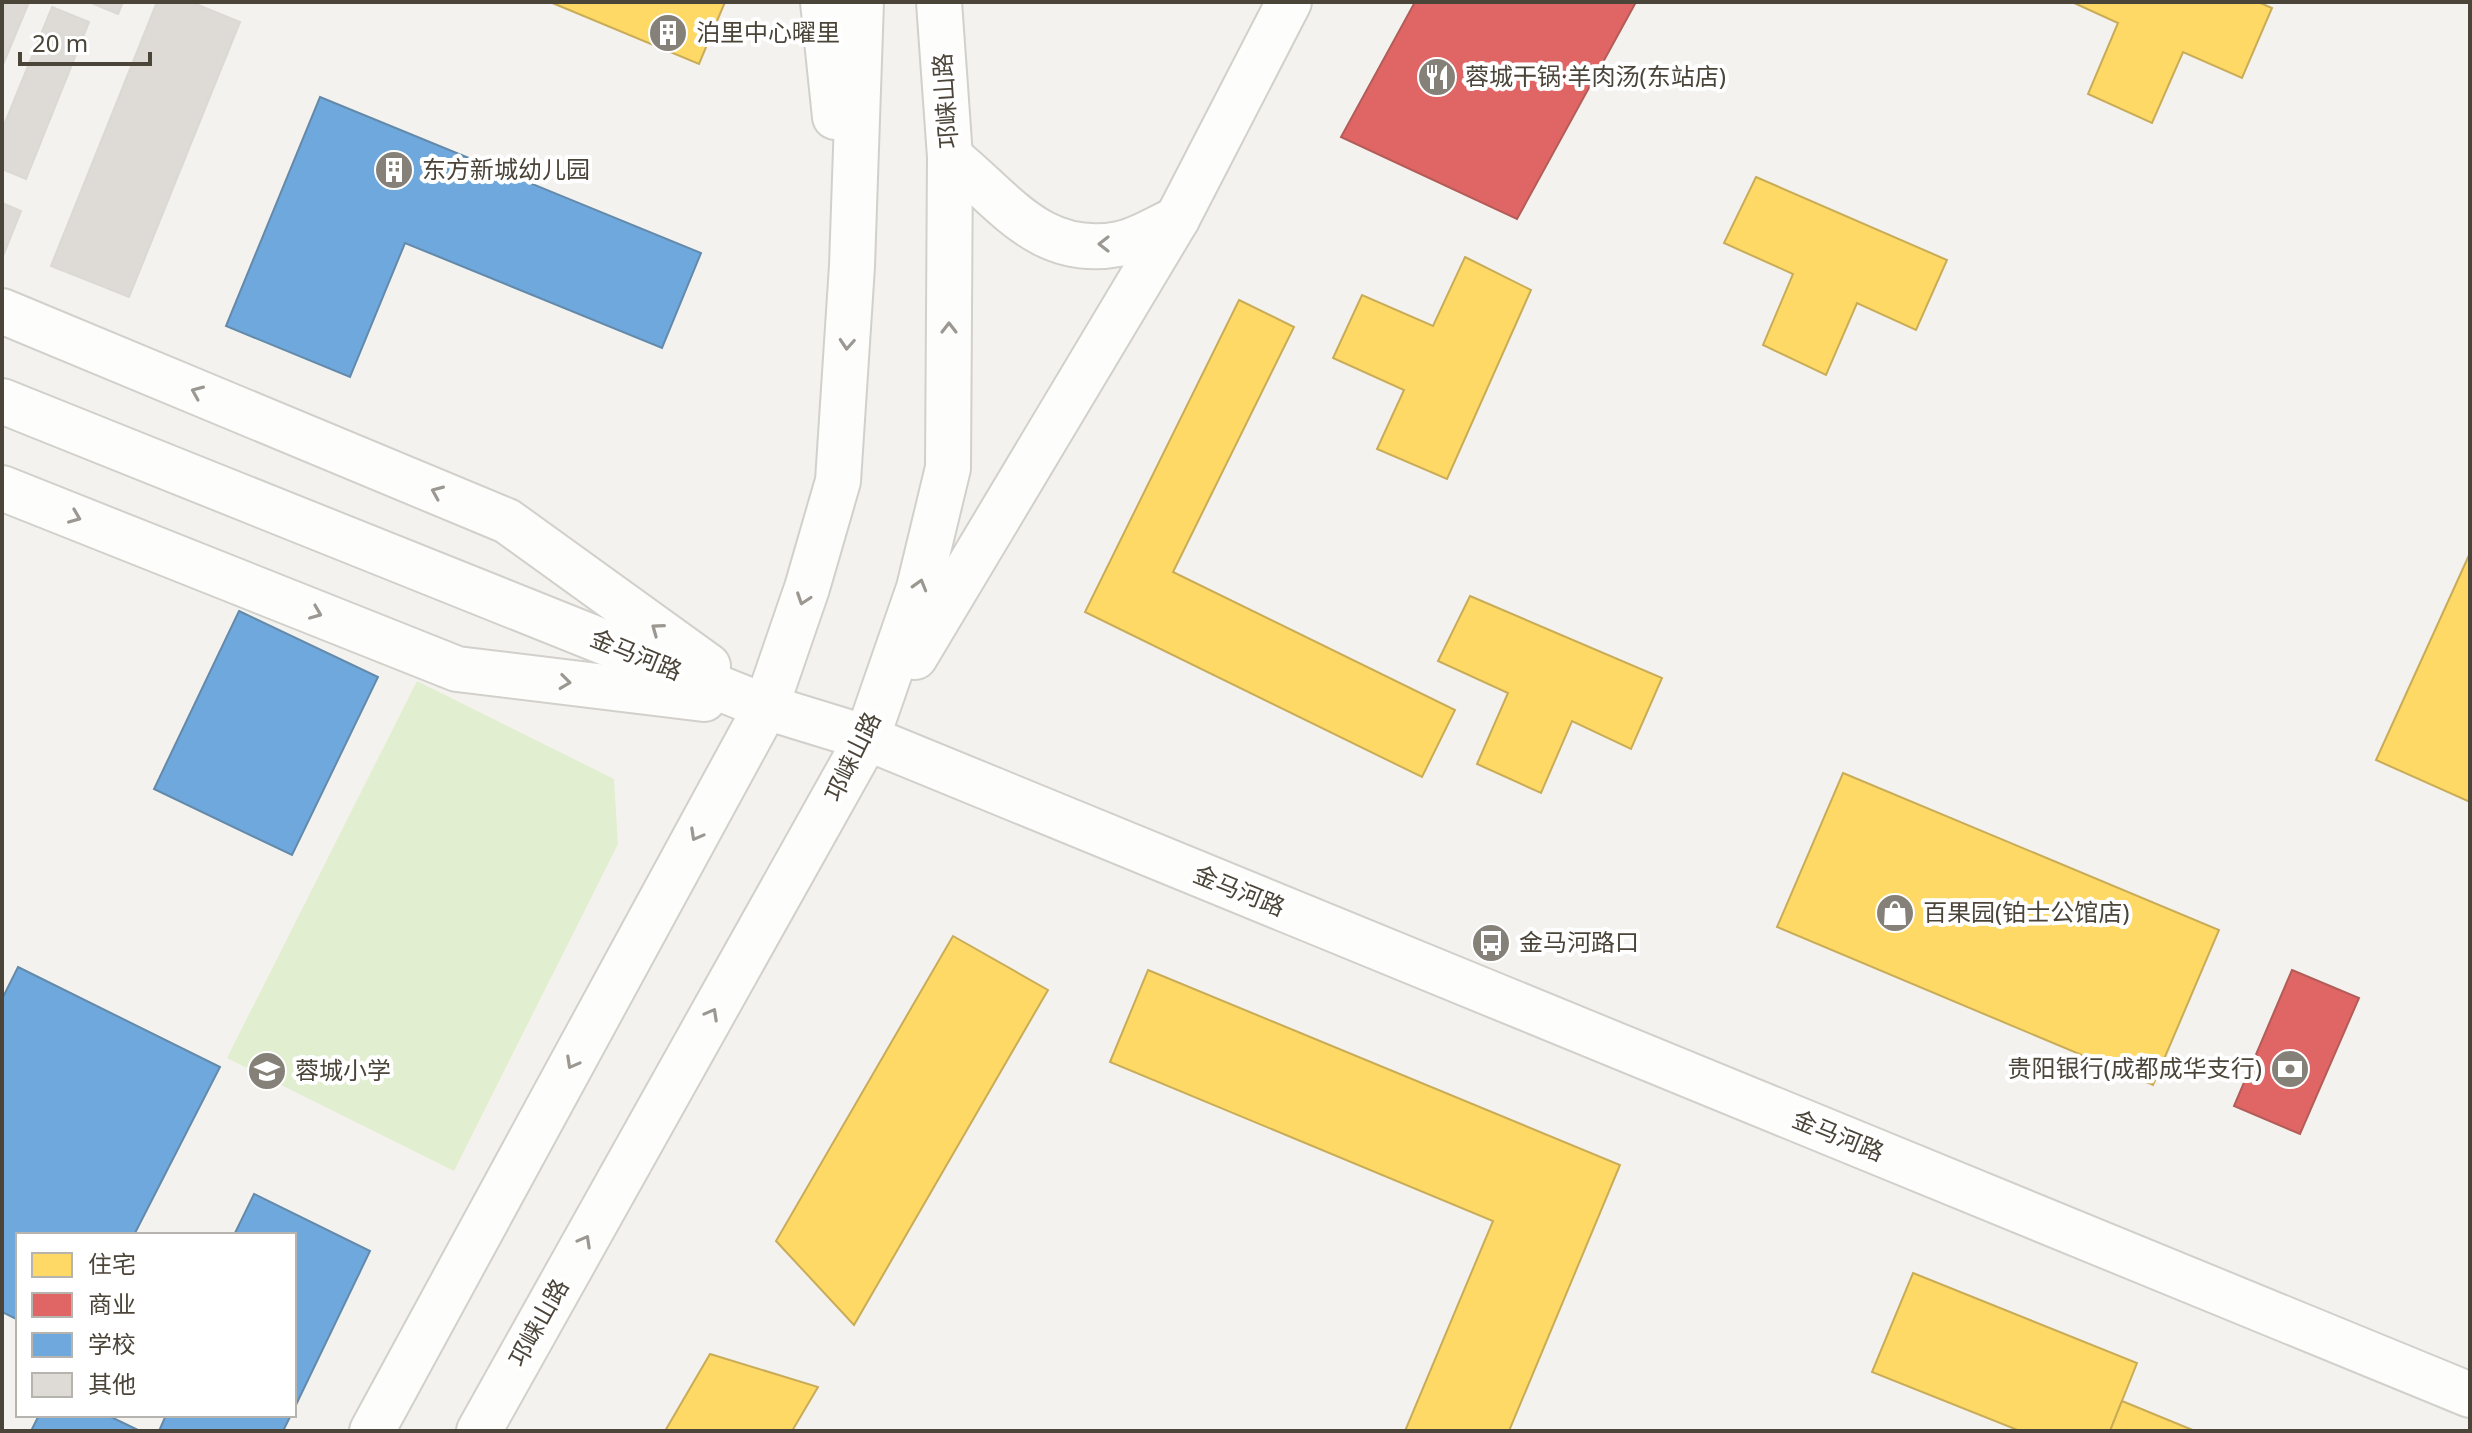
<svg xmlns="http://www.w3.org/2000/svg" width="2472" height="1433" font-family="'Noto Sans','Noto Sans SC',sans-serif">
	<style>
		.green { fill: #e1eecf }
		.homes { fill: #ffd966; stroke: #c9ac58; stroke-width: 2 }
		.shops { fill: #e06666; stroke: #b35c58; stroke-width: 2 }
		.schools { fill: #6fa8dc; stroke: #648aab; stroke-width: 2 }
		.building { fill: #dedbd6; stroke: #dcd9d4; stroke-width: 2 }
		.lines { fill: none; stroke-linecap: round; stroke-linejoin: round }
		.minor-casing { stroke: #d2d0cb; stroke-width: 48 }
		.minor { stroke: #fdfdfc; stroke-width: 44 }
		.oneway { stroke: #9b9791 }
		.labels { text-anchor: middle; stroke-width: 8; stroke-linejoin: round; paint-order: stroke }
		.poi-label { font-size: 24px; fill: #4b4439; stroke: #fff; text-anchor: start }
		.street-label { font-size: 24px; fill: #4b4439; stroke: #fff }
	</style>
	<rect width="100%" height="100%" fill="#f4f2ee"/>
	<!-- green -->
	<path class="green" d="M 417,681 L 614,779 L 618,844 L 454,1171 L 227,1058 Z"/>
	<!-- homes -->
	<g class="homes">
		<path d="M 550,2 L 725,2 L 699,64 Z"/>
		<path d="M 2072,2 L 2258,2 L 2272,8 L 2242,78 L 2183,52 L 2152,123 L 2088,94 L 2118,23 Z"/>
		<path d="M 1756,177 L 1947,260 L 1916,330 L 1857,303 L 1826,375 L 1763,345 L 1793,274 L 1724,243 Z"/>
		<path d="M 1465,257 L 1531,290 L 1447,479 L 1377,449 L 1404,390 L 1333,358 L 1362,295 L 1433,326 Z"/>
		<path d="M 1239,300 L 1294,327 L 1173,572 L 1455,710 L 1422,777 L 1085,612 Z"/>
		<path d="M 2470,553 L 2470,802 L 2376,760 Z"/>
		<path d="M 1470,596 L 1662,678 L 1631,749 L 1572,721 L 1541,793 L 1477,764 L 1508,693 L 1438,661 Z"/>
		<path d="M 1843,773 L 2219,930 L 2153,1085 L 1777,927 Z"/>
		<path d="M 953,936 L 1048,990 L 854,1325 L 776,1241 Z"/>
		<path d="M 1148,970 L 1620,1165 L 1509,1431 L 1405,1431 L 1493,1221 L 1110,1062 Z"/>
		<path d="M 1913,1273 L 2137,1363 L 2110,1431 L 2020,1431 L 1872,1372 Z"/>
		<path d="M 710,1354 L 818,1387 L 792,1431 L 665,1431 Z"/>
		<path d="M 2122,1401 L 2195,1431 L 2110,1431 Z"/>
	</g>
	<!-- shops -->
	<g class="shops">
		<path d="M 1415,2 L 1636,2 L 1517,219 L 1341,137 Z"/>
		<path d="M 2292,970 L 2359,998 L 2300,1134 L 2234,1106 Z"/>
	</g>
	<!-- schools -->
	<g class="schools">
		<path d="M 320,97 L 701,253 L 662,348 L 405,243 L 350,377 L 226,326 Z"/>
		<path d="M 239,611 L 378,677 L 292,855 L 154,789 Z"/>
		<path d="M 18,967 L 220,1067 L 134,1235 L 18,1235 L 18,1320 L 2,1312 L 2,999 Z"/>
		<path d="M 254,1194 L 370,1251 L 294,1409 L 294,1235 L 234,1235 Z"/>
		<path d="M 39,1415 L 107,1415 L 140,1431 L 31,1431 Z"/>
		<path d="M 166,1415 L 291,1415 L 283,1431 L 159,1431 Z"/>
	</g>
	<!-- building -->
	<g class="building">
		<path d="M 2,2 L 29,2 L 2,67 Z"/>
		<path d="M 89,2 L 123,2 L 118,14 Z"/>
		<path d="M 157,2 L 191,2 L 240,22 L 129,297 L 51,266 Z"/>
		<path d="M 52,7 L 89,22 L 26,179 L 2,169 L 2,130 Z"/>
		<path d="M 2,203 L 21,211 L 3,256 L 2,255 Z"/>
	</g>
	<g class="lines">
		<!-- minor casing -->
		<g class="minor-casing">
			<g id="minor">
				<path d="M 823,2 L 835,117"/>
				<path d="M 950,157 C 1004,200 1040,259 1119,244 C 1138,241 1159,227 1177,219"/>
				<path d="M 2,311 L 507,521 L 708,666"/>
				<path d="M 2,401 L 766,707 L 867,738 L 2470,1395"/>
				<path d="M 2,488 L 457,669 L 704,699"/>
				<path d="M 915,657 L 1177,219 L 1289,2"/>
				<path d="M 372,1431 L 766,707 L 807,588 L 838,481 L 852,266 L 861,2"/>
				<path d="M 479,1431 L 867,738 L 919,588 L 948,468 L 950,157 L 939,2"/>
			</g>
		</g>
		<!-- minor -->
		<use href="#minor" class="minor"/>
	</g>
	<!-- one-way arrows -->
	<defs><path id="oneway-chevron" d="M-2-3.5L2.5 0L-2 3.5" fill="none" stroke-width="1.6" stroke-linecap="round" stroke-linejoin="round" transform="scale(2)"/></defs>
	<g class="oneway">
		<use href="#oneway-chevron" transform="translate(1104 244) rotate(180)"/>
		<use href="#oneway-chevron" transform="translate(949 328) rotate(-90)"/>
		<use href="#oneway-chevron" transform="translate(847 344) rotate(94)"/>
		<use href="#oneway-chevron" transform="translate(197 392) rotate(-157)"/>
		<use href="#oneway-chevron" transform="translate(437 492) rotate(-157)"/>
		<use href="#oneway-chevron" transform="translate(75 517) rotate(22)"/>
		<use href="#oneway-chevron" transform="translate(920 585) rotate(-74)"/>
		<use href="#oneway-chevron" transform="translate(803 599) rotate(109)"/>
		<use href="#oneway-chevron" transform="translate(316 613) rotate(22)"/>
		<use href="#oneway-chevron" transform="translate(657 629) rotate(-144)"/>
		<use href="#oneway-chevron" transform="translate(565 682) rotate(7)"/>
		<use href="#oneway-chevron" transform="translate(696 835) rotate(119)"/>
		<use href="#oneway-chevron" transform="translate(712 1014) rotate(-61)"/>
		<use href="#oneway-chevron" transform="translate(572 1063) rotate(119)"/>
		<use href="#oneway-chevron" transform="translate(585 1241) rotate(-61)"/>
	</g>
	<!-- icons -->
	<defs>
		<g id="building-disc" transform="scale(2)"><circle r="9.5" fill="#868178" stroke="#fff"/><path d="M-4-6H4V6H1V3H-1V6H-4ZM-2.5-4.3h1.7v1.8h-1.7ZM.8-4.3h1.7v1.8H.8ZM-2.5-1h1.7V.8h-1.7ZM.8-1h1.7V.8H.8Z" fill="#fff"/></g>
		<g id="restaurant-disc" transform="scale(2)"><circle r="9.5" fill="#868178" stroke="#fff"/><path d="M-5-6h1v4h1v-4h1v4h1v-4h1v5L-1.5 .5V6h-2V.5L-5-1ZM5-6V6H3V1.5H1.5Q1.5-4 5-6Z" fill="#fff"/></g>
		<g id="shop-disc" transform="scale(2)"><circle r="9.5" fill="#868178" stroke="#fff"/><path d="M-5-2.5h2.3a2.7 3.5 0 0 1 5.4 0H5L5.5 6h-11ZM-1.5-2.5h3a1.5 2.3 0 0 0-3 0Z" fill="#fff"/></g>
		<g id="bus-disc" transform="scale(2)"><circle r="9.5" fill="#868178" stroke="#fff"/><path d="M-5-6H5V4H4V6H2V4H-2V6H-4V4H-5ZM-3.5-4V0h7V-4ZM-3.5 1.2v1.5H-2V1.2ZM2 1.2v1.5H3.5V1.2Z" fill="#fff"/></g>
		<g id="bank-disc" transform="scale(2)"><circle r="9.5" fill="#868178" stroke="#fff"/><path d="M-6-4H6V4H-6ZM0-2.3a2.3 2.3 0 1 0 0 4.6a2.3 2.3 0 1 0 0-4.6Z" fill="#fff"/></g>
		<g id="school-disc" transform="scale(2)"><circle r="9.5" fill="#868178" stroke="#fff"/><path d="M0-5L7-2L0 1L-7-2ZM-4 1L0 2.5L4 1V4Q0 6-4 4Z" fill="#fff"/></g>
	</defs>
	<g fill-rule="evenodd">
		<use href="#building-disc" x="668" y="33"/>
		<use href="#restaurant-disc" x="1437" y="77"/>
		<use href="#building-disc" x="394" y="170"/>
		<use href="#shop-disc" x="1895" y="913"/>
		<use href="#bus-disc" x="1491" y="943"/>
		<use href="#bank-disc" x="2290" y="1069"/>
		<use href="#school-disc" x="267" y="1071"/>
	</g>
	<g class="labels">
		<!-- poi labels -->
		<g class="poi-label">
			<text x="696" y="41">泊里中心曜里</text>
			<text x="1465" y="85">蓉城干锅·羊肉汤(东站店)</text>
			<text x="422" y="178">东方新城幼儿园</text>
			<text x="1923" y="921">百果园(铂士公馆店)</text>
			<text x="1519" y="951">金马河路口</text>
			<text x="2262" y="1077" text-anchor="end">贵阳银行(成都成华支行)</text>
			<text x="295" y="1079">蓉城小学</text>
		</g>
		<!-- street labels -->
		<g class="street-label">
			<text transform="translate(946 101) rotate(-94)" y="8">邛崃山路</text>
			<text transform="translate(636 655) rotate(22)" y="8">金马河路</text>
			<text transform="translate(853 757) rotate(-64)" y="8">邛崃山路</text>
			<text transform="translate(1239 891) rotate(22)" y="8">金马河路</text>
			<text transform="translate(1838 1136) rotate(22)" y="8">金马河路</text>
			<text transform="translate(539 1323) rotate(-61)" y="8">邛崃山路</text>
		</g>
	</g>
	<!-- border -->
	<rect width="2472" height="1433" fill="none" stroke="#4b4439" stroke-width="8"/>
	<!-- legend -->
	<rect x="16" y="1233" width="280" height="184" fill="#ffffff" stroke="#b7b4b0" stroke-width="2"/>
	<rect x="32" y="1253" width="40" height="24" fill="#ffd966" stroke="#b7b4b0" stroke-width="2"/>
	<text x="88" y="1273" font-size="24" fill="#4b4439">住宅</text>
	<rect x="32" y="1293" width="40" height="24" fill="#e06666" stroke="#b7b4b0" stroke-width="2"/>
	<text x="88" y="1313" font-size="24" fill="#4b4439">商业</text>
	<rect x="32" y="1333" width="40" height="24" fill="#6fa8dc" stroke="#b7b4b0" stroke-width="2"/>
	<text x="88" y="1353" font-size="24" fill="#4b4439">学校</text>
	<rect x="32" y="1373" width="40" height="24" fill="#dedbd6" stroke="#b7b4b0" stroke-width="2"/>
	<text x="88" y="1393" font-size="24" fill="#4b4439">其他</text>
	<!-- scale -->
	<path d="M20 52v12h130v-12" fill="none" stroke="#4b4439" stroke-width="4"/>
	<text x="32" y="52" font-size="24" fill="#4b4439" stroke="#ffffff" stroke-width="6" paint-order="stroke">20 m</text>
</svg>
